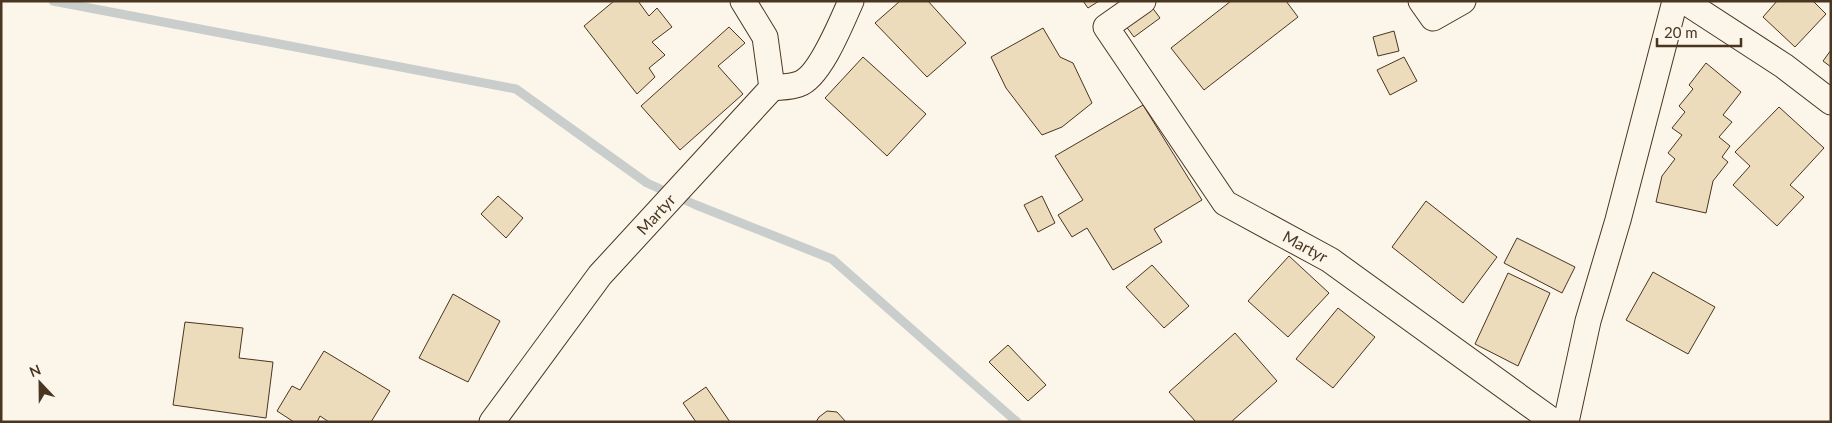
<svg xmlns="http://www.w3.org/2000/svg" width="1832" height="423" font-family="Lato,sans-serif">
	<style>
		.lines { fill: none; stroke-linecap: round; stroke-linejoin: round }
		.stream { stroke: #c9cecd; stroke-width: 9 }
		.building { fill: #ecdcbc; stroke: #4a3520 }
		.minor-casing { stroke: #4a3520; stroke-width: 27 }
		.minor { stroke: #fbf6e9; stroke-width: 25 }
		.labels { text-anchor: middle; stroke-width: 4; stroke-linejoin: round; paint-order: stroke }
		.street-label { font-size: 16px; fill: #4a3520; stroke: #fbf6e9 }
	</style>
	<rect width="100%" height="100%" fill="#fbf6e9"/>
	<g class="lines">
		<!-- stream -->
		<path class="stream" d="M 53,1 L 516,89 L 647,183 L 696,205 L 832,259 L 1017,422"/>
	</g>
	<!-- building -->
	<g class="building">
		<path d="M 614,1 L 638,1 L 649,16 L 657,8 L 672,27 L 652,42 L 665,55 L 649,68 L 655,77 L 637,94 L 584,26 Z"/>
		<path d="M 900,1 L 928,1 L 966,43 L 927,77 L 875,23 Z"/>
		<path d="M 1083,1 L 1099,1 L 1088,8 Z"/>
		<path d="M 1231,1 L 1286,1 L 1298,17 L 1204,90 L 1171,48 Z"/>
		<path d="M 1777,1 L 1813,1 L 1826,14 L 1795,47 L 1763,17 Z"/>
		<path d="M 1151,6 L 1160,18 L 1134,37 L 1125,25 Z"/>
		<path d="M 729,27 L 745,43 L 718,66 L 743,94 L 680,150 L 641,106 Z"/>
		<path d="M 1043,28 L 1060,57 L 1073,63 L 1092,103 L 1062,127 L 1042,135 L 1006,88 L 991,57 Z"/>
		<path d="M 1394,31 L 1399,51 L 1378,56 L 1373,37 Z"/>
		<path d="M 1831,50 L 1831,67 L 1823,61 Z"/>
		<path d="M 863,57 L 926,114 L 887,156 L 825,98 Z"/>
		<path d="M 1404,57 L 1417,81 L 1390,95 L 1377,70 Z"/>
		<path d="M 1706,63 L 1741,92 L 1723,115 L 1732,122 L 1719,137 L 1730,146 L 1722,157 L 1728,162 L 1713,181 L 1706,213 L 1656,202 L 1662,176 L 1675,159 L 1668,153 L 1682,135 L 1672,128 L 1685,112 L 1679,106 L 1693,89 L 1689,85 Z"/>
		<path d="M 1143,105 L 1202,200 L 1154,229 L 1162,242 L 1113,270 L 1087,228 L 1072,237 L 1058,215 L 1083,200 L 1055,156 Z"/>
		<path d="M 1779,107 L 1824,148 L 1790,185 L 1804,197 L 1777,226 L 1733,185 L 1750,166 L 1735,152 Z"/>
		<path d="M 498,196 L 523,218 L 506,238 L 481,214 Z"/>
		<path d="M 1042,196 L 1055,223 L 1038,232 L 1024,205 Z"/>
		<path d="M 1426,201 L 1497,257 L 1463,303 L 1392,247 Z"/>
		<path d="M 1517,238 L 1575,267 L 1562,293 L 1504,263 Z"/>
		<path d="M 1289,256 L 1329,293 L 1288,337 L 1248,301 Z"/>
		<path d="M 1152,265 L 1189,306 L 1164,328 L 1126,287 Z"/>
		<path d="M 1653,272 L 1715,307 L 1688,354 L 1626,320 Z"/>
		<path d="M 1508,273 L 1550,293 L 1518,366 L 1475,344 Z"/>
		<path d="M 453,294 L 500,321 L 468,382 L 419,358 Z"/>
		<path d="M 1338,308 L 1375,337 L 1333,388 L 1296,359 Z"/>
		<path d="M 185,322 L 243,328 L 239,358 L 273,362 L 266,418 L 173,405 Z"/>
		<path d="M 1235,333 L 1277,381 L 1231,422 L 1196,422 L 1169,392 Z"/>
		<path d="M 1008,345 L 1046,385 L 1028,401 L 989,362 Z"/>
		<path d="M 324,351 L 390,391 L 371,422 L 329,422 L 320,416 L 317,422 L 294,422 L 277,411 L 292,386 L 300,390 Z"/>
		<path d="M 706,387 L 730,422 L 696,422 L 683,403 Z"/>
		<path d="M 827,411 L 837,412 L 846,422 L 816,422 L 819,417 Z"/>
	</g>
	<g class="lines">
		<!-- minor casing -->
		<g class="minor-casing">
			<g id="minor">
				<path id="s1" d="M 1143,1 L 1106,27 L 1225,203 L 1330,260 L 1554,422"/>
				<path d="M 1421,1 L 1433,18 L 1463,1"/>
				<path d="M 1684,1 L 1784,66 L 1831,102"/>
				<path d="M 772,88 C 780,87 791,87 799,84 C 820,77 842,21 851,1"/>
				<path id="s2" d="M 492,422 L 600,275 L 772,88 L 765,37 L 743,1"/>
				<path d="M 1566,422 L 1588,321 L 1618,220 L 1675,1"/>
			</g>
		</g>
		<!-- minor -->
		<use href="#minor" class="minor"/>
	</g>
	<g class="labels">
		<!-- street labels -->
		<g class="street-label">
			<text dy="6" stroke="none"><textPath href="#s2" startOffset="265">Martyr</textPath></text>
			<text dy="6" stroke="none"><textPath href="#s1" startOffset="349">Martyr</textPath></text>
		</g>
	</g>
	<!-- border -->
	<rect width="1832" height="423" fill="none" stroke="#4a3520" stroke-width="5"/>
	<!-- north arrow -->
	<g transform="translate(40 383) rotate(338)" stroke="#fbf6e9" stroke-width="4" paint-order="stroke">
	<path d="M0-4L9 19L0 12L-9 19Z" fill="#4a3520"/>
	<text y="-8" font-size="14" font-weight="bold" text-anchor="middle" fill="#4a3520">N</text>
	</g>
	<!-- scale -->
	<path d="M1657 38v8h84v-8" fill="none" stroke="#4a3520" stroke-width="2.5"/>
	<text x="1664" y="38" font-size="15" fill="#4a3520" stroke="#fbf6e9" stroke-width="4" paint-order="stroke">20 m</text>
</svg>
